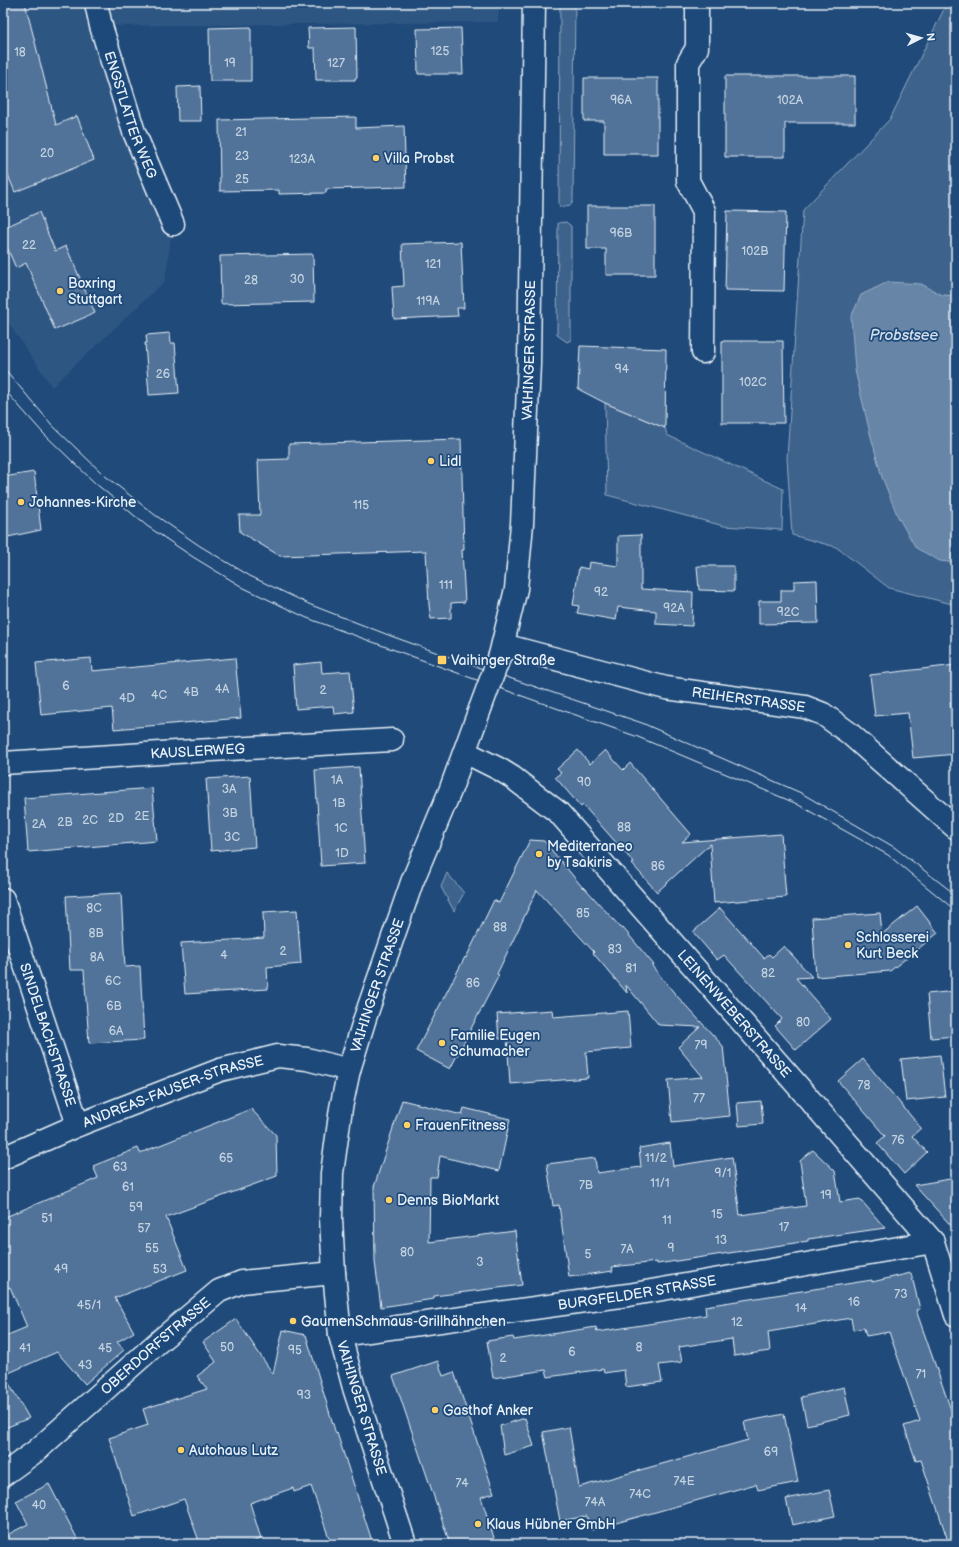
<svg xmlns="http://www.w3.org/2000/svg" width="959" height="1547" font-family="'Balsamiq Sans',sans-serif">
	<style>
		.built { fill: #2e5683 }
		.green { fill: #3c628c; stroke: #92aac2 }
		.water { fill: #6685a7; stroke: #9ab0c7 }
		.building { fill: #517399; stroke: #e8f1f8 }
		.lines { fill: none; stroke-linecap: round; stroke-linejoin: round }
		.minor-casing { stroke: #e8f1f8; stroke-width: 25 }
		.secondary-casing { stroke: #e8f1f8; stroke-width: 25 }
		.minor { stroke: #1f4a7a; stroke-width: 22 }
		.secondary { stroke: #1f4a7a; stroke-width: 22 }
		.tram { stroke: #e8f1f8; stroke-width: 1 }
		.secondary-bridge-casing { stroke: #e8f1f8; stroke-width: 25; stroke-linecap: butt }
		.secondary-bridge { stroke: #1f4a7a; stroke-width: 22 }
		.poi-dot { fill: #ffd166; stroke: #1f4a7a; stroke-width: 1.5 }
		.labels { text-anchor: middle; stroke-width: 3.5; stroke-linejoin: round; paint-order: stroke }
		.number-label { font-size: 12px; fill: #c2d2e0 }
		.street-label { font-size: 14px; fill: #e8f1f8; stroke: #1f4a7a }
		.poi-label { font-size: 14px; fill: #e8f1f8; stroke: #1f4a7a; text-anchor: start }
		.water-label { font-size: 15px; font-style: italic; fill: #d4e1ec; stroke: #1f4a7a }
	</style>
	<rect width="100%" height="100%" fill="#1f4a7a"/>
	<filter id="ink" filterUnits="userSpaceOnUse"><feTurbulence type="fractalNoise" baseFrequency=".025" numOctaves="2"/><feDisplacementMap in="SourceGraphic" scale="8" xChannelSelector="R" yChannelSelector="G"/><feConvolveMatrix kernelMatrix="1 2 1 2 8 2 1 2 1" color-interpolation-filters="sRGB"/></filter>
	<g filter="url(#ink)">
		<!-- built -->
		<path class="built" d="M 3,3 L 499,3 L 498,22 L 101,26 L 173,224 L 165,281 L 52,387 L 3,315 Z"/>
		<!-- green -->
		<g class="green">
			<path d="M 560,3 L 575,3 L 573,200 L 571,205 L 560,207 L 559,204 Z"/>
			<path d="M 947,3 L 956,3 L 956,296 L 942,295 L 921,284 L 855,370 L 882,477 L 956,563 L 956,605 L 889,588 L 836,547 L 792,535 L 787,458 L 803,210 L 890,119 Z"/>
			<path d="M 566,222 L 571,226 L 571,340 L 567,342 L 557,335 L 558,223 Z"/>
			<path d="M 605,403 L 665,428 L 667,435 L 783,489 L 782,530 L 724,526 L 607,495 Z"/>
			<path d="M 447,873 L 464,893 L 454,911 L 441,887 Z"/>
		</g>
		<!-- water -->
		<path class="water" d="M 888,282 L 921,284 L 942,295 L 956,296 L 956,563 L 940,561 L 916,548 L 898,517 L 882,477 L 870,433 L 855,370 L 851,317 L 861,295 Z"/>
		<!-- building -->
		<g class="building">
			<path d="M 3,3 L 25,3 L 56,125 L 77,116 L 94,160 L 15,192 L 3,163 Z"/>
			<path d="M 251,27 L 251,81 L 210,81 L 209,28 Z"/>
			<path d="M 356,27 L 357,78 L 355,78 L 355,80 L 316,80 L 315,48 L 309,48 L 308,28 Z"/>
			<path d="M 461,28 L 463,74 L 418,74 L 417,29 Z"/>
			<path d="M 725,76 L 855,76 L 855,123 L 785,123 L 785,157 L 725,157 Z"/>
			<path d="M 584,78 L 658,78 L 658,154 L 604,154 L 604,121 L 584,121 Z"/>
			<path d="M 200,86 L 201,121 L 178,121 L 177,87 Z"/>
			<path d="M 356,117 L 356,128 L 404,126 L 406,187 L 326,189 L 326,193 L 279,194 L 279,190 L 220,191 L 219,120 Z"/>
			<path d="M 587,206 L 655,206 L 655,275 L 606,275 L 606,249 L 587,249 Z"/>
			<path d="M 727,211 L 786,212 L 784,291 L 725,290 Z"/>
			<path d="M 39,212 L 55,251 L 66,246 L 95,313 L 55,330 L 26,263 L 16,268 L 3,238 L 3,228 Z"/>
			<path d="M 461,242 L 464,308 L 457,308 L 458,316 L 394,319 L 392,287 L 404,286 L 402,244 Z"/>
			<path d="M 313,254 L 314,302 L 221,304 L 220,256 Z"/>
			<path d="M 170,333 L 171,343 L 175,343 L 179,393 L 149,395 L 145,343 L 147,343 L 146,335 Z"/>
			<path d="M 722,341 L 783,341 L 784,423 L 722,423 Z"/>
			<path d="M 580,346 L 666,349 L 665,428 L 605,403 L 578,389 Z"/>
			<path d="M 461,439 L 464,550 L 462,550 L 465,602 L 451,603 L 451,618 L 431,619 L 429,605 L 426,551 L 280,556 L 240,532 L 239,515 L 260,515 L 258,460 L 289,459 L 289,444 Z"/>
			<path d="M 34,472 L 41,530 L 3,538 L 3,477 Z"/>
			<path d="M 641,535 L 641,589 L 693,592 L 692,626 L 656,624 L 656,611 L 618,607 L 616,620 L 577,613 L 579,606 L 573,605 L 579,567 L 588,569 L 589,562 L 618,566 L 618,536 Z"/>
			<path d="M 697,566 L 734,566 L 734,591 L 699,590 Z"/>
			<path d="M 817,580 L 818,623 L 759,624 L 759,601 L 781,601 L 781,590 L 794,590 L 794,581 Z"/>
			<path d="M 91,658 L 92,671 L 235,658 L 241,718 L 114,729 L 112,708 L 41,715 L 36,663 Z"/>
			<path d="M 321,662 L 322,673 L 350,671 L 354,712 L 334,714 L 333,706 L 296,709 L 293,665 Z"/>
			<path d="M 956,665 L 956,701 L 950,702 L 956,754 L 913,758 L 908,713 L 875,716 L 870,675 Z"/>
			<path d="M 578,750 L 590,764 L 605,750 L 623,770 L 630,763 L 691,834 L 682,842 L 781,834 L 786,897 L 714,903 L 710,844 L 657,892 L 632,864 L 634,863 L 583,805 L 581,807 L 555,777 L 561,773 L 557,769 Z"/>
			<path d="M 359,767 L 365,863 L 321,866 L 315,770 Z"/>
			<path d="M 250,776 L 255,847 L 211,851 L 206,779 Z"/>
			<path d="M 152,788 L 157,841 L 28,852 L 24,798 Z"/>
			<path d="M 530,840 L 544,841 L 583,888 L 584,887 L 622,929 L 623,928 L 654,965 L 652,966 L 676,995 L 723,1046 L 730,1116 L 672,1122 L 668,1080 L 703,1077 L 678,1047 L 700,1027 L 659,1025 L 626,985 L 627,993 L 593,953 L 594,952 L 537,890 L 497,974 L 499,975 L 450,1069 L 416,1051 L 465,957 L 466,958 L 494,900 L 499,903 Z"/>
			<path d="M 121,893 L 125,967 L 140,966 L 144,1040 L 89,1043 L 84,970 L 70,970 L 66,896 Z"/>
			<path d="M 917,906 L 938,933 L 890,971 L 816,977 L 812,918 L 880,913 L 882,934 Z"/>
			<path d="M 720,908 L 764,958 L 769,954 L 772,957 L 784,946 L 812,977 L 796,978 L 831,1019 L 796,1050 L 775,1026 L 782,1019 L 724,955 L 717,960 L 693,932 Z"/>
			<path d="M 297,910 L 301,964 L 267,967 L 268,989 L 185,994 L 181,943 L 264,938 L 263,912 Z"/>
			<path d="M 956,991 L 956,1036 L 931,1038 L 927,994 Z"/>
			<path d="M 552,1010 L 553,1017 L 628,1011 L 631,1048 L 586,1052 L 588,1078 L 510,1084 L 507,1038 L 499,1039 L 497,1014 Z"/>
			<path d="M 940,1055 L 945,1097 L 906,1101 L 901,1059 Z"/>
			<path d="M 863,1059 L 921,1128 L 912,1136 L 927,1152 L 904,1174 L 877,1143 L 885,1136 L 838,1081 Z"/>
			<path d="M 402,1100 L 462,1115 L 464,1108 L 510,1119 L 499,1171 L 440,1156 L 437,1177 L 430,1177 L 429,1242 L 515,1231 L 522,1285 L 434,1296 L 434,1299 L 381,1307 L 375,1262 L 374,1187 Z"/>
			<path d="M 761,1101 L 763,1124 L 739,1126 L 737,1103 Z"/>
			<path d="M 251,1109 L 276,1135 L 277,1176 L 166,1217 L 187,1270 L 115,1298 L 134,1332 L 117,1342 L 124,1350 L 85,1384 L 57,1352 L 4,1375 L 29,1418 L 3,1429 L 3,1337 L 27,1327 L 10,1287 L 3,1290 L 3,1218 L 98,1178 L 93,1166 L 138,1148 L 140,1153 Z"/>
			<path d="M 670,1143 L 673,1166 L 732,1157 L 740,1215 L 806,1206 L 800,1161 L 813,1150 L 835,1171 L 840,1202 L 860,1199 L 885,1228 L 808,1239 L 808,1241 L 657,1264 L 657,1262 L 612,1267 L 613,1271 L 569,1277 L 559,1205 L 553,1206 L 547,1164 L 595,1158 L 597,1173 L 641,1167 L 639,1148 Z"/>
			<path d="M 956,1178 L 956,1231 L 914,1185 Z"/>
			<path d="M 911,1273 L 920,1309 L 916,1310 L 951,1410 L 956,1409 L 956,1544 L 949,1544 L 921,1460 L 916,1461 L 904,1426 L 920,1421 L 889,1332 L 866,1336 L 864,1328 L 853,1330 L 851,1318 L 768,1332 L 770,1351 L 734,1356 L 732,1339 L 679,1347 L 682,1362 L 659,1365 L 662,1382 L 626,1387 L 624,1370 L 604,1373 L 603,1369 L 548,1377 L 546,1370 L 493,1378 L 487,1341 L 513,1337 L 514,1340 L 596,1327 L 597,1332 L 706,1315 L 705,1306 L 872,1280 L 872,1282 Z"/>
			<path d="M 236,1319 L 273,1374 L 283,1330 L 306,1335 L 336,1434 L 337,1433 L 373,1544 L 331,1544 L 311,1486 L 294,1492 L 293,1488 L 250,1503 L 261,1539 L 247,1544 L 200,1544 L 184,1499 L 134,1516 L 109,1438 L 148,1425 L 143,1409 L 207,1389 L 197,1376 L 216,1362 L 203,1342 Z"/>
			<path d="M 438,1361 L 443,1376 L 454,1372 L 494,1493 L 481,1497 L 496,1544 L 450,1544 L 393,1376 Z"/>
			<path d="M 844,1387 L 850,1415 L 807,1425 L 801,1397 Z"/>
			<path d="M 784,1414 L 798,1482 L 758,1490 L 756,1484 L 591,1530 L 587,1516 L 560,1521 L 543,1432 L 569,1427 L 579,1487 L 748,1440 L 744,1422 Z"/>
			<path d="M 525,1418 L 534,1446 L 504,1455 L 500,1426 Z"/>
			<path d="M 49,1484 L 80,1544 L 3,1544 L 3,1537 L 28,1524 L 16,1501 Z"/>
			<path d="M 829,1490 L 835,1516 L 792,1525 L 786,1499 Z"/>
		</g>
		<g class="lines">
			<!-- minor casing -->
			<g class="minor-casing">
				<g id="minor">
					<path id="s1" d="M 96,3 L 101,26 L 134,132 L 173,224"/>
					<path d="M 696,3 L 697,9 L 697,48 L 688,63 L 688,181 L 704,211 L 703,352"/>
					<path id="s2" d="M 503,645 L 666,688 L 805,707 L 823,714 L 849,733 L 956,828"/>
					<path id="s3" d="M 465,752 L 499,769 L 512,777 L 559,813 L 784,1070 L 933,1242 L 956,1315"/>
					<path id="s4" d="M 3,763 L 176,752 L 392,740"/>
					<path id="s5" d="M 3,899 L 78,1125"/>
					<path id="s6" d="M 3,1158 L 78,1125 L 220,1070 L 278,1056 L 307,1059 L 349,1070"/>
					<path id="s7" d="M 340,1335 L 628,1295 L 933,1242"/>
					<path id="s8" d="M 3,1475 L 36,1451 L 156,1344 L 219,1291 L 242,1282 L 334,1273"/>
				</g>
			</g>
			<!-- secondary casing -->
			<g class="secondary-casing">
				<g id="secondary">
					<path id="s9" d="M 500,655 L 516,589 L 522,524 L 529,364 L 534,3"/>
					<path id="s10" d="M 405,1544 L 354,1388 L 340,1335 L 334,1273 L 331,1219 L 332,1173 L 341,1108 L 349,1070 L 365,1018 L 412,882 L 450,791 L 480,709"/>
				</g>
			</g>
			<!-- minor -->
			<use href="#minor" class="minor"/>
			<!-- secondary -->
			<use href="#secondary" class="secondary"/>
			<!-- tram -->
			<g class="tram">
				<path d="M 3,367 L 52,425 L 104,475 L 155,515 L 200,546 L 250,576 L 311,605 L 391,636 L 477,667 L 642,723 L 801,793 L 894,847 L 956,895"/>
				<path d="M 3,388 L 43,433 L 95,483 L 147,526 L 193,557 L 244,588 L 307,618 L 474,679 L 638,737 L 795,803 L 888,855 L 956,911"/>
			</g>
			<!-- secondary-bridge casing -->
			<g class="secondary-bridge-casing">
				<path id="secondary-bridge" d="M 480,709 L 500,655"/>
			</g>
			<!-- secondary-bridge -->
			<use href="#secondary-bridge" class="secondary-bridge"/>
		</g>
	</g>
	<!-- markers -->
	<g class="poi-dot">
		<circle cx="376" cy="158" r="4"/>
		<circle cx="60" cy="291" r="4"/>
		<circle cx="431" cy="461" r="4"/>
		<circle cx="21" cy="502" r="4"/>
		<rect x="437" y="655" width="10" height="10" rx="2"/>
		<circle cx="539" cy="854" r="4"/>
		<circle cx="848" cy="945" r="4"/>
		<circle cx="442" cy="1043" r="4"/>
		<circle cx="407" cy="1125" r="4"/>
		<circle cx="389" cy="1200" r="4"/>
		<circle cx="293" cy="1321" r="4"/>
		<circle cx="435" cy="1410" r="4"/>
		<circle cx="181" cy="1450" r="4"/>
		<circle cx="478" cy="1524" r="4"/>
	</g>
	<g class="labels">
		<!-- number labels -->
		<g class="number-label">
			<text x="440" y="55">125</text>
			<text x="20" y="56">18</text>
			<text x="230" y="67">19</text>
			<text x="336" y="67">127</text>
			<text x="621" y="104">96A</text>
			<text x="790" y="104">102A</text>
			<text x="241" y="136">21</text>
			<text x="47" y="157">20</text>
			<text x="242" y="160">23</text>
			<text x="302" y="163">123A</text>
			<text x="242" y="183">25</text>
			<text x="621" y="237">96B</text>
			<text x="29" y="249">22</text>
			<text x="755" y="255">102B</text>
			<text x="433" y="268">121</text>
			<text x="297" y="283">30</text>
			<text x="251" y="284">28</text>
			<text x="428" y="305">119A</text>
			<text x="622" y="373">94</text>
			<text x="163" y="378">26</text>
			<text x="753" y="386">102C</text>
			<text x="361" y="509">115</text>
			<text x="446" y="589">111</text>
			<text x="601" y="596">92</text>
			<text x="674" y="612">92A</text>
			<text x="788" y="616">92C</text>
			<text x="66" y="690">6</text>
			<text x="222" y="693">4A</text>
			<text x="323" y="694">2</text>
			<text x="191" y="696">4B</text>
			<text x="159" y="699">4C</text>
			<text x="127" y="702">4D</text>
			<text x="337" y="784">1A</text>
			<text x="584" y="786">90</text>
			<text x="229" y="793">3A</text>
			<text x="339" y="807">1B</text>
			<text x="230" y="817">3B</text>
			<text x="142" y="820">2E</text>
			<text x="116" y="822">2D</text>
			<text x="90" y="824">2C</text>
			<text x="65" y="826">2B</text>
			<text x="39" y="828">2A</text>
			<text x="624" y="831">88</text>
			<text x="341" y="832">1C</text>
			<text x="232" y="841">3C</text>
			<text x="342" y="857">1D</text>
			<text x="658" y="870">86</text>
			<text x="94" y="912">8C</text>
			<text x="583" y="917">85</text>
			<text x="500" y="931">88</text>
			<text x="96" y="937">8B</text>
			<text x="615" y="953">83</text>
			<text x="283" y="955">2</text>
			<text x="224" y="959">4</text>
			<text x="97" y="961">8A</text>
			<text x="631" y="972">81</text>
			<text x="768" y="977">82</text>
			<text x="113" y="985">6C</text>
			<text x="473" y="987">86</text>
			<text x="114" y="1010">6B</text>
			<text x="803" y="1026">80</text>
			<text x="116" y="1035">6A</text>
			<text x="701" y="1049">79</text>
			<text x="864" y="1089">78</text>
			<text x="699" y="1102">77</text>
			<text x="898" y="1144">76</text>
			<text x="226" y="1162">65</text>
			<text x="656" y="1162">11/2</text>
			<text x="120" y="1171">63</text>
			<text x="723" y="1177">9/1</text>
			<text x="660" y="1187">11/1</text>
			<text x="586" y="1189">7B</text>
			<text x="128" y="1191">61</text>
			<text x="826" y="1199">19</text>
			<text x="136" y="1211">59</text>
			<text x="717" y="1218">15</text>
			<text x="47" y="1222">51</text>
			<text x="667" y="1224">11</text>
			<text x="784" y="1231">17</text>
			<text x="144" y="1232">57</text>
			<text x="721" y="1244">13</text>
			<text x="152" y="1252">55</text>
			<text x="671" y="1252">9</text>
			<text x="627" y="1253">7A</text>
			<text x="407" y="1256">80</text>
			<text x="588" y="1258">5</text>
			<text x="480" y="1266">3</text>
			<text x="61" y="1273">49</text>
			<text x="160" y="1273">53</text>
			<text x="901" y="1298">73</text>
			<text x="854" y="1306">16</text>
			<text x="89" y="1309">45/1</text>
			<text x="801" y="1312">14</text>
			<text x="737" y="1326">12</text>
			<text x="227" y="1351">50</text>
			<text x="639" y="1351">8</text>
			<text x="25" y="1352">41</text>
			<text x="105" y="1352">45</text>
			<text x="295" y="1354">95</text>
			<text x="572" y="1356">6</text>
			<text x="503" y="1362">2</text>
			<text x="85" y="1369">43</text>
			<text x="921" y="1378">71</text>
			<text x="304" y="1399">93</text>
			<text x="771" y="1456">69</text>
			<text x="684" y="1485">74E</text>
			<text x="462" y="1487">74</text>
			<text x="640" y="1498">74C</text>
			<text x="595" y="1506">74A</text>
			<text x="39" y="1509">40</text>
		</g>
		<!-- street labels -->
		<g class="street-label">
			<text dy="5" stroke="none"><textPath href="#s1" startOffset="117">ENGSTLATTER WEG</textPath></text>
			<text dy="5" stroke="none"><textPath href="#s9" startOffset="307">VAIHINGER STRASSE</textPath></text>
			<text dy="5" stroke="none"><textPath href="#s2" startOffset="252">REIHERSTRASSE</textPath></text>
			<text dy="5" stroke="none"><textPath href="#s4" startOffset="195">KAUSLERWEG</textPath></text>
			<text dy="5" stroke="none"><textPath href="#s10" startOffset="575">VAIHINGER STRASSE</textPath></text>
			<text dy="5" stroke="none"><textPath href="#s3" startOffset="379">LEINENWEBERSTRASSE</textPath></text>
			<text dy="5" stroke="none"><textPath href="#s5" startOffset="143">SINDELBACHSTRASSE</textPath></text>
			<text dy="5" stroke="none"><textPath href="#s6" startOffset="183">ANDREAS-FAUSER-STRASSE</textPath></text>
			<text dy="5" stroke="none"><textPath href="#s7" startOffset="300">BURGFELDER STRASSE</textPath></text>
			<text dy="5" stroke="none"><textPath href="#s8" startOffset="200">OBERDORFSTRASSE</textPath></text>
			<text transform="translate(362 1408) rotate(73)" y="5">VAIHINGER STRASSE</text>
		</g>
		<!-- poi labels -->
		<g class="poi-label">
			<text x="384" y="163">Villa Probst</text>
			<text x="68" y="288">Boxring<tspan x="68" dy="16">Stuttgart</tspan></text>
			<text x="439" y="466">Lidl</text>
			<text x="29" y="507">Johannes-Kirche</text>
			<text x="451" y="665">Vaihinger Straße</text>
			<text x="547" y="851">Mediterraneo<tspan x="547" dy="16">by Tsakiris</tspan></text>
			<text x="856" y="942">Schlosserei<tspan x="856" dy="16">Kurt Beck</tspan></text>
			<text x="450" y="1040">Familie Eugen<tspan x="450" dy="16">Schumacher</tspan></text>
			<text x="415" y="1130">FrauenFitness</text>
			<text x="397" y="1205">Denns BioMarkt</text>
			<text x="301" y="1326">GaumenSchmaus-Grillhähnchen</text>
			<text x="443" y="1415">Gasthof Anker</text>
			<text x="189" y="1455">Autohaus Lutz</text>
			<text x="486" y="1529">Klaus Hübner GmbH</text>
		</g>
		<!-- water labels -->
		<g class="water-label">
			<text x="904" y="340">Probstsee</text>
		</g>
	</g>
	<!-- margin -->
	<rect width="959" height="1547" fill="none" stroke="#1f4a7a" stroke-width="16"/>
	<rect x="8" y="8" width="943" height="1531" fill="none" stroke="#e8f1f8" stroke-width="1.5" filter="url(#ink)"/>
	<!-- north arrow -->
	<g transform="translate(921 38) rotate(84)" stroke="#1f4a7a" stroke-width="3" paint-order="stroke">
	<path d="M0-3L7 15L0 10L-7 15Z" fill="#e8f1f8"/>
	<text y="-6" font-size="11" font-weight="bold" text-anchor="middle" fill="#e8f1f8">N</text>
	</g>
</svg>
